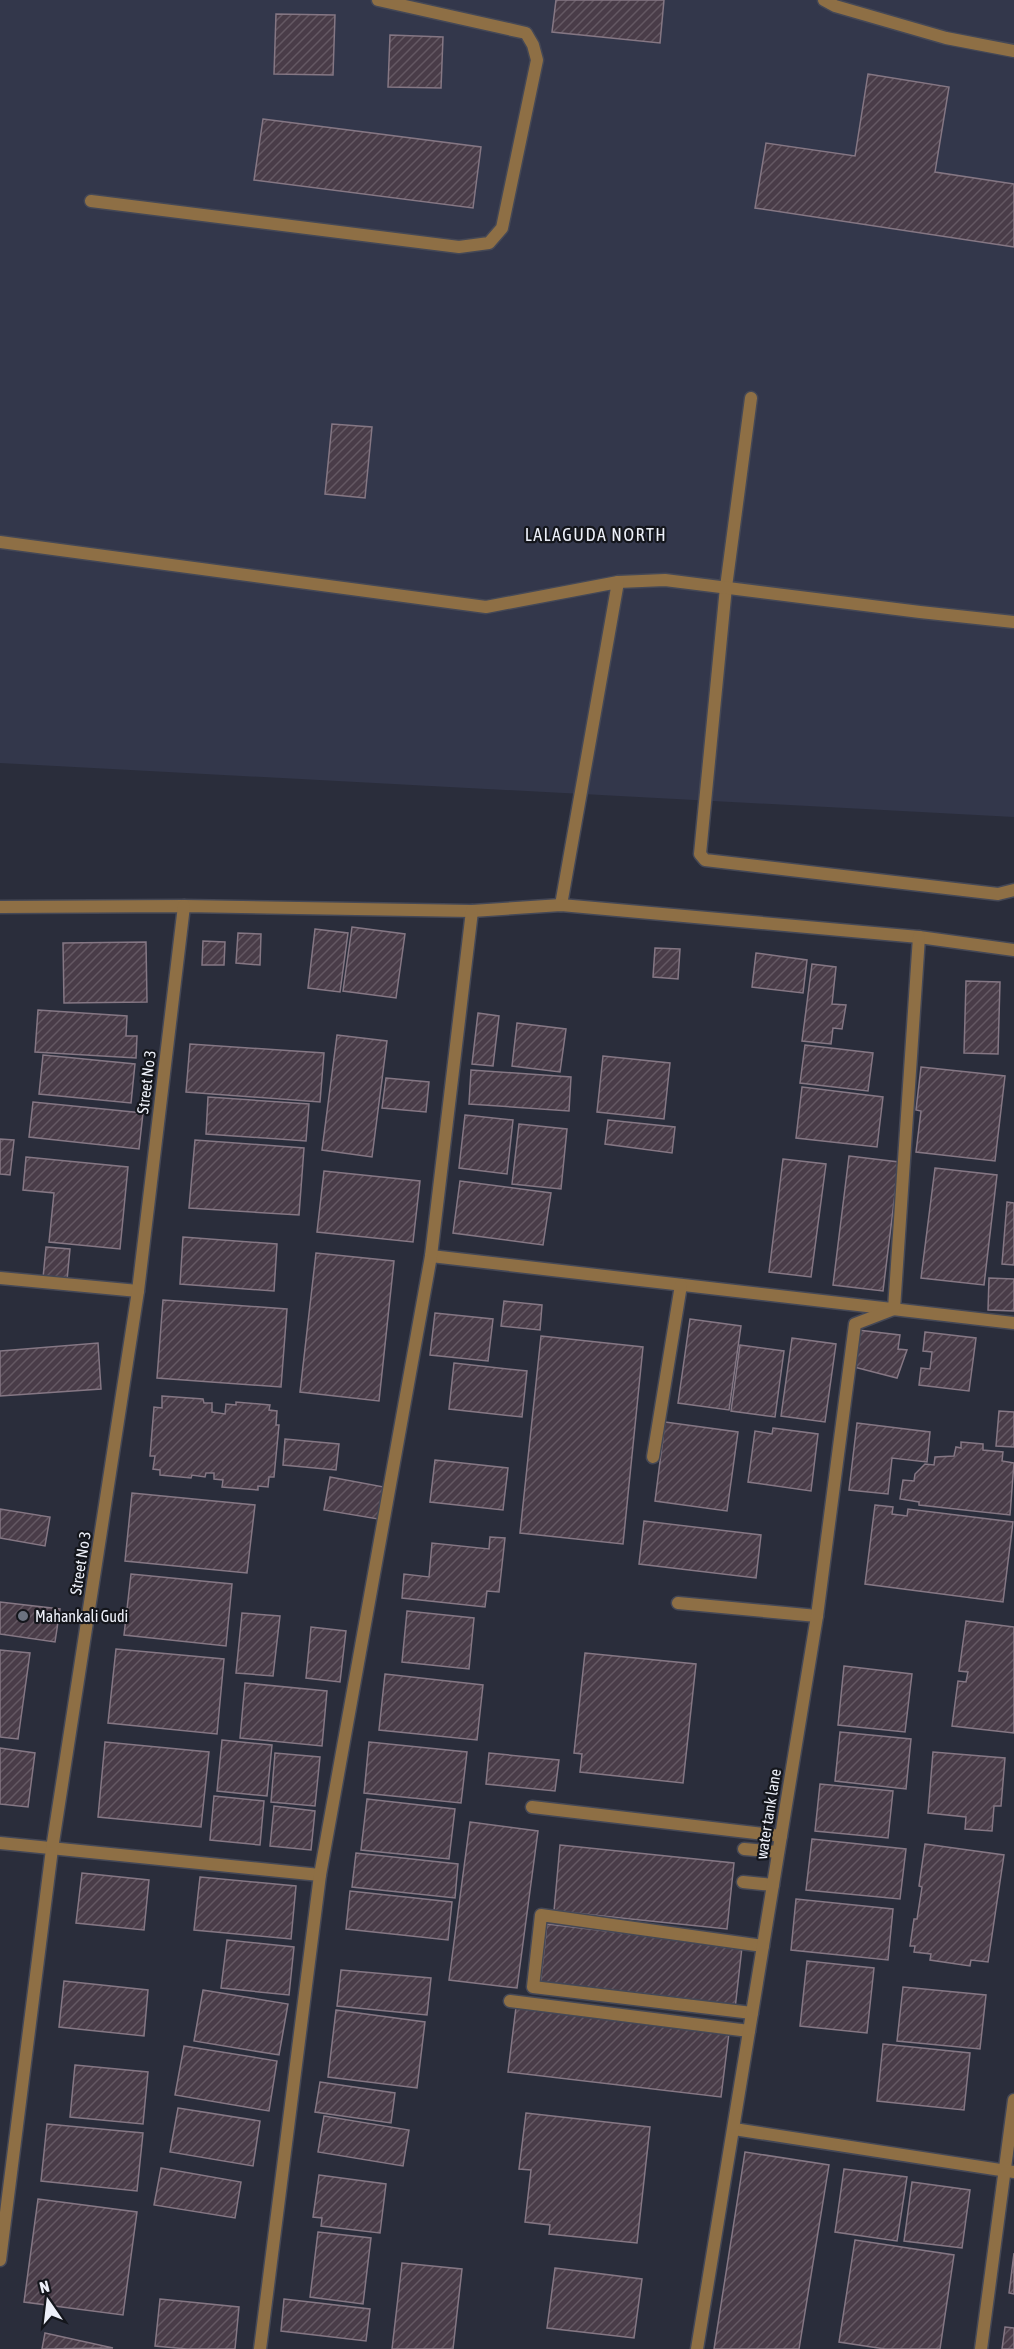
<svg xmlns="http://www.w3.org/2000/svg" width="1014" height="2349" font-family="'Asap Condensed',sans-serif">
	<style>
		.built { fill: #33374b }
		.building { fill: url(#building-hatch); stroke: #857784; stroke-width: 1.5 }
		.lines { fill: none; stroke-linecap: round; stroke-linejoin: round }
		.lane-casing { stroke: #454856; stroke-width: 15 }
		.street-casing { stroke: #454856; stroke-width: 15 }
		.lane { stroke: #8e6f45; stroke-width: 12 }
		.street { stroke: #8e6f45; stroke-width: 12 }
		.worship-dot { fill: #6b7280; stroke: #14161c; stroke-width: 2 }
		.labels { text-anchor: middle; stroke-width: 4.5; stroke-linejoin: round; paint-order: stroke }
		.street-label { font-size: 16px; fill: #edf0f9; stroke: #14161c }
		.poi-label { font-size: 16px; fill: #edf0f9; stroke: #14161c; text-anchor: start }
		.neighbourhood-label { font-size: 18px; letter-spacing: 1.5px; fill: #edf0f9; stroke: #14161c }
	</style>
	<defs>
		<pattern id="building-hatch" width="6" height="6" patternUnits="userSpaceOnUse" patternTransform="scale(1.5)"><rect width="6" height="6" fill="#493c48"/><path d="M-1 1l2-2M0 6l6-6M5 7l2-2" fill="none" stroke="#645863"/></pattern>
	</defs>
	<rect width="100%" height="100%" fill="#2a2d3b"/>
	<!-- built -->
	<path class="built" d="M 0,0 L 1014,0 L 1014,817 L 0,763 Z"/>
	<!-- building -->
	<g class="building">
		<path d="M 556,0 L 664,0 L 660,43 L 552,32 Z"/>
		<path d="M 276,14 L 335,15 L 333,75 L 274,74 Z"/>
		<path d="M 390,35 L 443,37 L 441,88 L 388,87 Z"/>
		<path d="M 868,74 L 949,87 L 935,172 L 1014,184 L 1014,247 L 755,208 L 766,143 L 855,156 Z"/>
		<path d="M 263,119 L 481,147 L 473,208 L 254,180 Z"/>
		<path d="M 332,424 L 372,427 L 365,498 L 325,494 Z"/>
		<path d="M 352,927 L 405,934 L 396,998 L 343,991 Z"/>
		<path d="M 315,929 L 348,933 L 340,992 L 308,988 Z"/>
		<path d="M 238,933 L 261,934 L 260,965 L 236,963 Z"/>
		<path d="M 203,941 L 225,942 L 224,965 L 202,965 Z"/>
		<path d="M 146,942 L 147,1002 L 64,1003 L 63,943 Z"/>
		<path d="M 655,948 L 680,949 L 678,979 L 653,977 Z"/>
		<path d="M 756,953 L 807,960 L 803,993 L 752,987 Z"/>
		<path d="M 812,964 L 836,967 L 832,1004 L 846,1005 L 842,1029 L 833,1028 L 831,1044 L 802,1041 Z"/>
		<path d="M 966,981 L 1000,982 L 998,1054 L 964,1053 Z"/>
		<path d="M 38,1010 L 127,1016 L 126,1036 L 137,1036 L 136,1058 L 35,1052 Z"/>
		<path d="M 478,1013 L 499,1016 L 493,1066 L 472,1064 Z"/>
		<path d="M 517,1023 L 566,1029 L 560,1072 L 512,1066 Z"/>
		<path d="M 337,1035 L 387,1041 L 372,1157 L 322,1150 Z"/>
		<path d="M 190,1044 L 324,1053 L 320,1102 L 186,1092 Z"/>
		<path d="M 805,1045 L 873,1053 L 868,1091 L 800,1083 Z"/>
		<path d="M 43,1055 L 135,1064 L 131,1103 L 39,1094 Z"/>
		<path d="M 603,1056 L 670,1063 L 664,1119 L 597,1112 Z"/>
		<path d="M 921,1067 L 1005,1076 L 995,1161 L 916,1152 L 921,1111 L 916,1110 Z"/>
		<path d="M 471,1070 L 571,1077 L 569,1111 L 469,1104 Z"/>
		<path d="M 386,1078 L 429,1082 L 426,1112 L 382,1108 Z"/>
		<path d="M 802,1087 L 883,1097 L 877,1147 L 796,1138 Z"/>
		<path d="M 208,1097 L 309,1104 L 306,1141 L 206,1134 Z"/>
		<path d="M 33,1102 L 143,1113 L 139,1149 L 29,1137 Z"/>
		<path d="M 465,1115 L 513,1120 L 507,1174 L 459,1168 Z"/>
		<path d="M 608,1120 L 675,1127 L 672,1153 L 605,1144 Z"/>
		<path d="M 519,1124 L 567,1129 L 561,1189 L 512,1184 Z"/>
		<path d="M 0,1139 L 14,1140 L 10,1175 L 0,1174 Z"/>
		<path d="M 195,1140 L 304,1148 L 299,1215 L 189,1208 Z"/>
		<path d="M 849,1156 L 899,1162 L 883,1291 L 833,1285 Z"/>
		<path d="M 26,1157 L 128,1167 L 120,1249 L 49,1242 L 54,1193 L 23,1190 Z"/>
		<path d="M 783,1159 L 826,1164 L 811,1277 L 769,1272 Z"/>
		<path d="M 935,1168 L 997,1175 L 984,1285 L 921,1278 Z"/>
		<path d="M 324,1171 L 420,1181 L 413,1242 L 317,1232 Z"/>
		<path d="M 460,1181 L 551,1193 L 543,1245 L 453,1233 Z"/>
		<path d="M 1007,1202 L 1014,1203 L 1014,1265 L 1002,1264 Z"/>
		<path d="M 183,1237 L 277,1244 L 274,1291 L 180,1284 Z"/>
		<path d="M 46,1247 L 70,1249 L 67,1280 L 43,1278 Z"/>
		<path d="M 316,1253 L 394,1261 L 379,1401 L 300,1392 Z"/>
		<path d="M 989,1278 L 1014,1279 L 1014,1311 L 988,1310 Z"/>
		<path d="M 163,1300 L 287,1309 L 281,1387 L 157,1378 Z"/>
		<path d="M 504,1301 L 542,1305 L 540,1330 L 501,1326 Z"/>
		<path d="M 435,1313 L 493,1319 L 488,1361 L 430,1355 Z"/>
		<path d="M 690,1319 L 741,1326 L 729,1410 L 678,1403 Z"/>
		<path d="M 858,1330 L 900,1335 L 898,1349 L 907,1350 L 897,1378 L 850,1366 Z"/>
		<path d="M 925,1332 L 976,1338 L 969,1391 L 919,1385 L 921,1368 L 930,1369 L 932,1352 L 923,1351 Z"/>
		<path d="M 541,1336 L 643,1347 L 623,1544 L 520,1533 Z"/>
		<path d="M 792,1338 L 836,1344 L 825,1422 L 781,1416 Z"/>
		<path d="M 98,1343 L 101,1389 L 0,1396 L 0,1351 Z"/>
		<path d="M 740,1345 L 784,1351 L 775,1417 L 731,1411 Z"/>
		<path d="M 454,1363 L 527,1371 L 522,1417 L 449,1409 Z"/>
		<path d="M 162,1396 L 203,1399 L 204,1403 L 212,1403 L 212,1412 L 225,1414 L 226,1404 L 236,1405 L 236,1402 L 270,1405 L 269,1410 L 277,1411 L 276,1425 L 279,1425 L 274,1477 L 269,1477 L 268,1487 L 258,1486 L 258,1490 L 222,1487 L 223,1480 L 214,1479 L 214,1473 L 206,1473 L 205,1477 L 192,1475 L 191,1478 L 160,1475 L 160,1470 L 153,1469 L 155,1456 L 150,1456 L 154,1407 L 162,1408 Z"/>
		<path d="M 999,1411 L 1014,1412 L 1014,1447 L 996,1446 Z"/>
		<path d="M 665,1422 L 738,1432 L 727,1511 L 655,1501 Z"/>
		<path d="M 857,1423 L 930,1432 L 927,1462 L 892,1458 L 888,1494 L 849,1490 Z"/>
		<path d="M 773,1428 L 818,1434 L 811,1491 L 748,1482 L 755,1431 L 772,1434 Z"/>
		<path d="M 285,1439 L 339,1444 L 336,1470 L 283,1465 Z"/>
		<path d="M 961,1442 L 983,1444 L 983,1450 L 1003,1452 L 1002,1461 L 1014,1463 L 1010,1515 L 919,1505 L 919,1502 L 900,1499 L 903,1480 L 914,1481 L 915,1474 L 925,1464 L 934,1465 L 935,1457 L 954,1456 L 956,1447 L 961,1448 Z"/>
		<path d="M 435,1460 L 508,1468 L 503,1510 L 430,1502 Z"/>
		<path d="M 330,1477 L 384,1487 L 378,1519 L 324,1510 Z"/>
		<path d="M 132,1493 L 255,1505 L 247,1573 L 125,1561 Z"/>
		<path d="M 875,1505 L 893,1507 L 892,1514 L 907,1516 L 908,1509 L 1013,1522 L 1003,1602 L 865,1584 Z"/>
		<path d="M 0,1509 L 50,1517 L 45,1546 L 0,1538 Z"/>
		<path d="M 644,1521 L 761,1535 L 756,1578 L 639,1564 Z"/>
		<path d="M 490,1537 L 505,1538 L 499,1592 L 487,1591 L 485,1607 L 402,1598 L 404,1574 L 429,1577 L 432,1543 L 489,1549 Z"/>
		<path d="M 131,1574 L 232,1584 L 226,1646 L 124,1635 Z"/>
		<path d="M 0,1602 L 60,1609 L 55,1642 L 0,1634 Z"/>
		<path d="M 407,1611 L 474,1618 L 469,1669 L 402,1662 Z"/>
		<path d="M 242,1613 L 280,1616 L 273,1676 L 236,1673 Z"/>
		<path d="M 966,1621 L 1014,1627 L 1014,1733 L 952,1726 L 958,1681 L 966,1682 L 968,1672 L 959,1671 Z"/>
		<path d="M 311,1627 L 346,1631 L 340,1682 L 306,1678 Z"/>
		<path d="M 116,1649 L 224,1659 L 217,1734 L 108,1723 Z"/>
		<path d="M 0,1650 L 30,1653 L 18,1739 L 0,1737 Z"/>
		<path d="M 585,1653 L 696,1664 L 683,1783 L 580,1772 L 582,1754 L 574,1753 Z"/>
		<path d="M 844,1666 L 912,1674 L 905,1732 L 838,1725 Z"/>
		<path d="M 385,1674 L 483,1685 L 477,1740 L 379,1730 Z"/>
		<path d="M 245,1683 L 327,1691 L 322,1746 L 240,1738 Z"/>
		<path d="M 840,1732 L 911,1739 L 906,1789 L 835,1781 Z"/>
		<path d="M 222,1740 L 272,1745 L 267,1796 L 217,1791 Z"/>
		<path d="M 105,1742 L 209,1752 L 201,1827 L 98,1817 Z"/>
		<path d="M 369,1742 L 467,1752 L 461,1803 L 364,1793 Z"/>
		<path d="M 0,1748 L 35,1753 L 28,1807 L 0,1804 Z"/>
		<path d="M 933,1752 L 1005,1758 L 1001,1806 L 994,1806 L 992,1831 L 965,1829 L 966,1817 L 928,1813 Z"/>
		<path d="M 275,1753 L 320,1757 L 315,1806 L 271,1802 Z"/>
		<path d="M 489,1753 L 559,1760 L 555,1791 L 486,1784 Z"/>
		<path d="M 820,1784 L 893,1791 L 888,1838 L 815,1831 Z"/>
		<path d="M 214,1796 L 264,1801 L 260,1845 L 210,1840 Z"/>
		<path d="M 367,1799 L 455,1809 L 449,1859 L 361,1850 Z"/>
		<path d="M 274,1806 L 315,1811 L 311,1850 L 270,1846 Z"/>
		<path d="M 470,1822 L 538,1831 L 517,1988 L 449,1980 Z"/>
		<path d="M 812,1839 L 906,1849 L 900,1899 L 806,1890 Z"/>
		<path d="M 925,1844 L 1004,1855 L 988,1962 L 971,1960 L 970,1966 L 930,1960 L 931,1954 L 914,1952 L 915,1946 L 910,1946 L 914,1919 L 917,1919 L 922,1887 L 919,1886 Z"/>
		<path d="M 560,1845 L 734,1863 L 727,1929 L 554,1911 Z"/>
		<path d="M 356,1853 L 458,1864 L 455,1898 L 352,1887 Z"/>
		<path d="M 82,1873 L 149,1880 L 144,1930 L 76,1923 Z"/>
		<path d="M 200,1877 L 296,1886 L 291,1939 L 194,1930 Z"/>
		<path d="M 350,1891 L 452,1902 L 448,1940 L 346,1929 Z"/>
		<path d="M 796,1899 L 893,1909 L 888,1960 L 791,1950 Z"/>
		<path d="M 547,1924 L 742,1947 L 735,2009 L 540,1986 Z"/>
		<path d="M 227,1940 L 294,1947 L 289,1995 L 221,1988 Z"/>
		<path d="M 807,1961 L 874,1968 L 867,2033 L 800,2026 Z"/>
		<path d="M 341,1970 L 431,1978 L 427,2015 L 337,2006 Z"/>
		<path d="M 64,1981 L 148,1990 L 144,2036 L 59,2027 Z"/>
		<path d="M 903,1987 L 986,1995 L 980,2049 L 897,2041 Z"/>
		<path d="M 203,1990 L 288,2004 L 279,2055 L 194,2041 Z"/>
		<path d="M 516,2007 L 729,2033 L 721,2097 L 508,2072 Z"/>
		<path d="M 336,2010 L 425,2022 L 417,2088 L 328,2077 Z"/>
		<path d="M 883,2044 L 970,2053 L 964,2110 L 877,2101 Z"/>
		<path d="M 184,2046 L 277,2061 L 269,2111 L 175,2095 Z"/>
		<path d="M 75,2065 L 148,2072 L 143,2124 L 70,2117 Z"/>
		<path d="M 320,2082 L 395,2093 L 391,2123 L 315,2112 Z"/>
		<path d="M 178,2108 L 260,2121 L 253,2166 L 170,2152 Z"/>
		<path d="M 526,2113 L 650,2127 L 637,2243 L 549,2234 L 550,2225 L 525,2222 L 531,2170 L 519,2169 Z"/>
		<path d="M 324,2116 L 409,2130 L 403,2166 L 318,2152 Z"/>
		<path d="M 47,2124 L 143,2133 L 137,2191 L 41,2181 Z"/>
		<path d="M 745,2152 L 829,2165 L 799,2349 L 714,2349 Z"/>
		<path d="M 161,2168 L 241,2182 L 235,2218 L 154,2205 Z"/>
		<path d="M 844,2169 L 907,2177 L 897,2241 L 835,2232 Z"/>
		<path d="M 319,2175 L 386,2184 L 380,2233 L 321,2226 L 322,2218 L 313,2217 Z"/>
		<path d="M 912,2182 L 970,2190 L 962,2248 L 904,2241 Z"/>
		<path d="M 38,2199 L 137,2212 L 123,2315 L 24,2302 Z"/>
		<path d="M 318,2232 L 371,2238 L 363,2304 L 310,2297 Z"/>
		<path d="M 855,2240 L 954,2255 L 940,2349 L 885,2349 L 839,2342 Z"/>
		<path d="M 1014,2253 L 1014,2294 L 1009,2293 Z"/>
		<path d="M 402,2263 L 462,2269 L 453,2349 L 392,2349 Z"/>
		<path d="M 555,2268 L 642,2279 L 634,2338 L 547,2328 Z"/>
		<path d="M 160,2299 L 239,2307 L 235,2349 L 187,2349 L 155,2346 Z"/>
		<path d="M 284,2299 L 370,2309 L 366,2341 L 281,2331 Z"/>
		<path d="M 1005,2327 L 1014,2328 L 1014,2349 L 1002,2349 Z"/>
		<path d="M 45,2333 L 113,2348 L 42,2349 Z"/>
	</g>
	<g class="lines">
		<!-- lane casing -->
		<g class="lane-casing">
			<g id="lane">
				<path d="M 824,0 L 835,6 L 946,38 L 1014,51"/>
				<path d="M 91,201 L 459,247 L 489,243 L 502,228 L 537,60 L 533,45 L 526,33 L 378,0"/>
				<path d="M 751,398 L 726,587 L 700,854 L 705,860 L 998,894 L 1014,890"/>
				<path d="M 618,582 L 665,580 L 920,612 L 1014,622"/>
				<path d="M 678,1603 L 817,1616"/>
			</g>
		</g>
		<!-- street casing -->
		<g class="street-casing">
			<g id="street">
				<path d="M 0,542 L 486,607 L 618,582 L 561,905"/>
				<path d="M 0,907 L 184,906 L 472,911 L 561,905 L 919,937 L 1014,950"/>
				<path d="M 431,1256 L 1014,1323"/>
				<path d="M 0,1278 L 138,1291"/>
				<path d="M 653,1457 L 681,1285"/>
				<path d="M 532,1807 L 781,1836"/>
				<path d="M 0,1843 L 320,1875"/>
				<path d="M 744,1849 L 778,1852"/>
				<path d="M 743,1882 L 773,1885"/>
				<path d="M 510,2001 L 749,2031"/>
				<path d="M 752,2013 L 533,1987 L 541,1915 L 763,1946"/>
				<path d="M 734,2129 L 1014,2172"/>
				<path d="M 0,2260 L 52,1849 L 138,1291 L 184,906"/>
				<path d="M 260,2349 L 320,1875 L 431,1256 L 472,911"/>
				<path d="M 697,2349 L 817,1616 L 855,1324 L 894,1309 L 919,937"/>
				<path d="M 981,2349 L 1014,2100"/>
			</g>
		</g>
		<!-- lane -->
		<use href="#lane" class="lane"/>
		<!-- street -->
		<use href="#street" class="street"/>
	</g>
	<!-- markers -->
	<circle class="worship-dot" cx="23" cy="1616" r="6"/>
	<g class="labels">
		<!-- street labels -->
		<g class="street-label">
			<text transform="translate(146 1082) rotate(-83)" y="6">Street No 3</text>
			<text transform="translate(80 1563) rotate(-81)" y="6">Street No 3</text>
			<text transform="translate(768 1814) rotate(-81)" y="6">water tank lane</text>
		</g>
		<!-- poi labels -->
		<g class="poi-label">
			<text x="35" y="1622">Mahankali Gudi</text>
		</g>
		<!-- neighbourhood labels -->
		<g class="neighbourhood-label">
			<text x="596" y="541">LALAGUDA NORTH</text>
		</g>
	</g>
	<!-- north arrow -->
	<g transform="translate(48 2301) rotate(346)" stroke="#14161c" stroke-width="4.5" paint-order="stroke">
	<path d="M0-4.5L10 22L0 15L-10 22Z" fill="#edf0f9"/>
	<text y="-9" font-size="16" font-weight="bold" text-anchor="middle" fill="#edf0f9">N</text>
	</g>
</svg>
